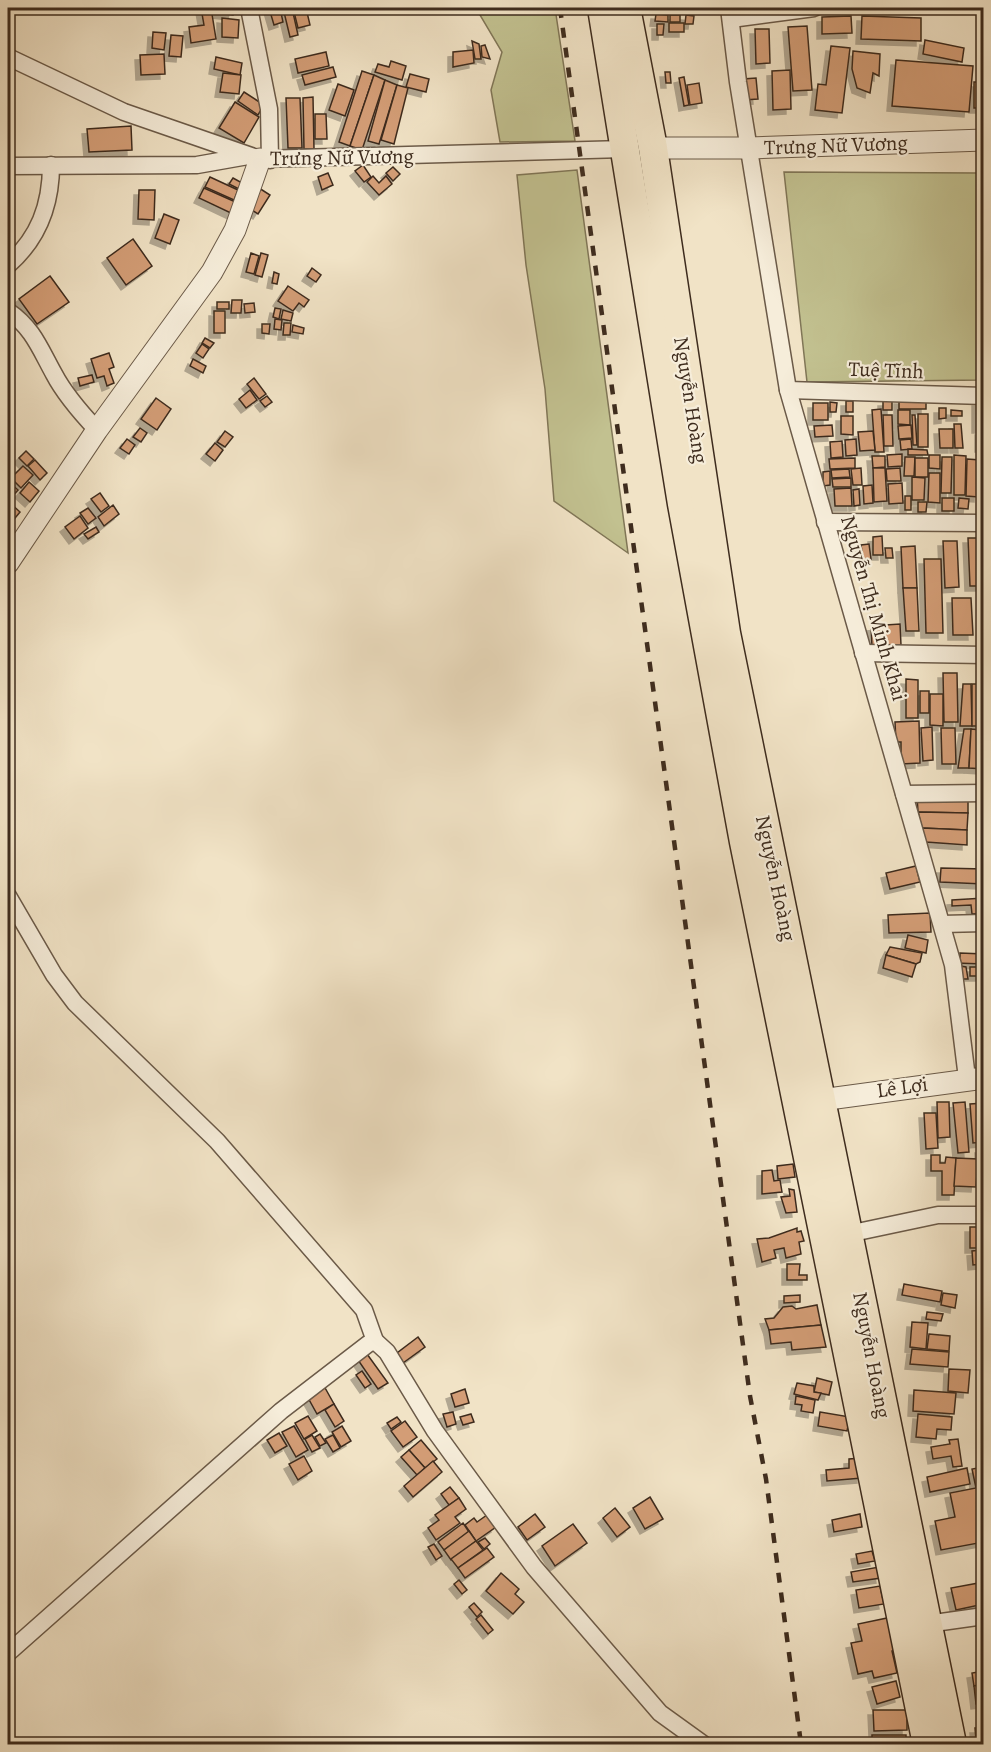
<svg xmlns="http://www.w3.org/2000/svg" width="991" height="1752" font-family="Alegreya,serif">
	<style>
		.green { fill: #c2c190; stroke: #807657; stroke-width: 1.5 }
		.building { fill: #d39d76; stroke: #3e2c1e; stroke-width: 1.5; filter: url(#shadow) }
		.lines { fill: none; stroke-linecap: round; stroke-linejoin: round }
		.minor-casing { stroke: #6b5a48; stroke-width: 19 }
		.tertiary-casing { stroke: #6b5a48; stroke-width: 23 }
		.trunk-casing { stroke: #3e2c1e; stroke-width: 31 }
		.minor { stroke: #f6edda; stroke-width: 16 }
		.tertiary { stroke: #f6edda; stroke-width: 21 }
		.trunk { stroke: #f1e3c6; stroke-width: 28 }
		.rail { stroke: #3e2c1e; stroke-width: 4.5; stroke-dasharray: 10 10; stroke-linecap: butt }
		.labels { text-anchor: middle; stroke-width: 4.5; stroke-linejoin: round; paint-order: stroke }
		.street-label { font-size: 21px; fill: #3e2c1e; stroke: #f6edda }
	</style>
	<defs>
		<filter id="shadow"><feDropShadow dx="-5" dy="5" stdDeviation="0" flood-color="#0004"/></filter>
	</defs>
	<rect width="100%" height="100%" fill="#f1e3c6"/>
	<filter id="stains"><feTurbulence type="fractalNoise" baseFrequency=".00333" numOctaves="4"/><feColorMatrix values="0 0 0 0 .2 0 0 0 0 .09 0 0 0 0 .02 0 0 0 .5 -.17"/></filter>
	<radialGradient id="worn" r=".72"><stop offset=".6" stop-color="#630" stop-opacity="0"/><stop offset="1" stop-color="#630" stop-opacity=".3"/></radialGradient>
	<!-- green -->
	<g class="green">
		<path d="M 480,8 L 555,8 L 575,141 L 500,142 L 491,90 L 502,52 L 477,10 Z"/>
		<path d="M 577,170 L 628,553 L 554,501 L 545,389 L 526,265 L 517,175 Z"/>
		<path d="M 784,172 L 978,173 L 984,274 L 983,380 L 807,382 Z"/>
	</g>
	<!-- building -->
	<g class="building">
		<path d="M 201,8 L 211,8 L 216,39 L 191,43 L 189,27 L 204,25 Z"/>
		<path d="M 218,8 L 234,8 L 233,15 L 217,13 Z"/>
		<path d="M 269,8 L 280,8 L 283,22 L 274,25 Z"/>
		<path d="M 283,8 L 292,8 L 298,35 L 290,37 Z"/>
		<path d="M 293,8 L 306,8 L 310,25 L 298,28 Z"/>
		<path d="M 656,14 L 668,15 L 668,22 L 655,21 Z"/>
		<rect x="670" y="15" width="10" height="7"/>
		<path d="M 686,15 L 694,16 L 693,24 L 685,24 Z"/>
		<path d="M 851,16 L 852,33 L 822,34 L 822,17 Z"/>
		<path d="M 862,16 L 921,18 L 921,41 L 861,39 Z"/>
		<path d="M 222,18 L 239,20 L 238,38 L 222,37 Z"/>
		<rect x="669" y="23" width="15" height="9"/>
		<path d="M 657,24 L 664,24 L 663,35 L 657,35 Z"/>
		<path d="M 807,26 L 812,90 L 793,91 L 788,27 Z"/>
		<path d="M 755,29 L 769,29 L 770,63 L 756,64 Z"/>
		<path d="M 153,32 L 166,33 L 164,50 L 152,48 Z"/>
		<path d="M 171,35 L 183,36 L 181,57 L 169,56 Z"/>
		<path d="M 925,40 L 964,48 L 962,62 L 923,54 Z"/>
		<path d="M 472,41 L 479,44 L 481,59 L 475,59 Z"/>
		<path d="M 485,45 L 490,59 L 482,57 L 481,46 Z"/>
		<path d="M 831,46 L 850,48 L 842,113 L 815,110 L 818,84 L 826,85 Z"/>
		<path d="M 473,50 L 474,63 L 453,67 L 453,52 Z"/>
		<path d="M 853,51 L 880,54 L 879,76 L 873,73 L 870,93 L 857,88 L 852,69 Z"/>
		<path d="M 326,52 L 329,66 L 298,73 L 295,59 Z"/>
		<path d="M 164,54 L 165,74 L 141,75 L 140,55 Z"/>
		<path d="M 216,57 L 242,63 L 240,75 L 214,69 Z"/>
		<path d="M 896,60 L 973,66 L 969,112 L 892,106 Z"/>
		<path d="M 391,61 L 406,66 L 402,80 L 375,72 L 378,64 L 389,67 Z"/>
		<path d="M 333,67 L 336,77 L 305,85 L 302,75 Z"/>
		<path d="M 790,70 L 791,109 L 773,110 L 772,71 Z"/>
		<path d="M 362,71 L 374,75 L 350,146 L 339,142 Z"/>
		<path d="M 665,72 L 670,72 L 671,83 L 666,83 Z"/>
		<path d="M 223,73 L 241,75 L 239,94 L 220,92 Z"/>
		<path d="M 410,74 L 429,79 L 426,92 L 406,87 Z"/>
		<path d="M 374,75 L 385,80 L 362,150 L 350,146 Z"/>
		<path d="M 684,77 L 689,105 L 684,106 L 679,78 Z"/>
		<path d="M 756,78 L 758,99 L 744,100 L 743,79 Z"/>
		<path d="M 385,80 L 397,85 L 379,144 L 368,141 Z"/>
		<rect x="974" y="82" width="6" height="26"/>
		<path d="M 699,83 L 702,103 L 690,105 L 687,85 Z"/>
		<path d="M 338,84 L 354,90 L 345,116 L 329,110 Z"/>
		<path d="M 397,85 L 408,88 L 394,144 L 381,140 Z"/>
		<path d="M 244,92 L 264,105 L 258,115 L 238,101 Z"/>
		<path d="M 313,97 L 314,149 L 304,149 L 303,98 Z"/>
		<path d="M 286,98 L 300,98 L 302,148 L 288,148 Z"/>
		<path d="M 235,102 L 259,117 L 244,143 L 219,128 Z"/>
		<path d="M 315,114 L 326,114 L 327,139 L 315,139 Z"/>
		<path d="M 131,126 L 132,150 L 89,152 L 87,129 Z"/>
		<path d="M 363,165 L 371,177 L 364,182 L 355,171 Z"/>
		<path d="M 393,167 L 400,174 L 393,181 L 386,173 Z"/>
		<path d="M 328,173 L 333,185 L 322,190 L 318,177 Z"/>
		<path d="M 373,176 L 379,183 L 386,176 L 392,184 L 379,195 L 367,182 Z"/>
		<path d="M 210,177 L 238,190 L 234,200 L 205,187 Z"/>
		<path d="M 233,178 L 244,184 L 241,190 L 229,184 Z"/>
		<path d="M 204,188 L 240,204 L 235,215 L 199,198 Z"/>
		<path d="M 259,188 L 270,195 L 258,214 L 247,207 Z"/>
		<path d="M 139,190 L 155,190 L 154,220 L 138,219 Z"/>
		<path d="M 164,214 L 179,220 L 170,244 L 155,238 Z"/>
		<path d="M 133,239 L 152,266 L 126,285 L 107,258 Z"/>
		<path d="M 251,253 L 259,256 L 254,274 L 246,272 Z"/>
		<path d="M 261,253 L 268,255 L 262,277 L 255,275 Z"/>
		<path d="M 312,268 L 321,275 L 316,282 L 307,276 Z"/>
		<path d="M 274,272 L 279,274 L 277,284 L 272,283 Z"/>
		<path d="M 50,276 L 69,302 L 37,324 L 19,299 Z"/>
		<path d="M 288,286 L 309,300 L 304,307 L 299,303 L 293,311 L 278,301 Z"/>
		<path d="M 232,300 L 242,300 L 241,313 L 231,313 Z"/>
		<rect x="217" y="302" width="12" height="7"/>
		<path d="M 254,303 L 255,312 L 245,313 L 244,304 Z"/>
		<path d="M 275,308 L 281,309 L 279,319 L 273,317 Z"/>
		<path d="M 283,310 L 293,313 L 291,321 L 281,319 Z"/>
		<rect x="214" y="311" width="11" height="22"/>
		<path d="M 275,319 L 282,320 L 281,330 L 274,329 Z"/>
		<path d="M 284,323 L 291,323 L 290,335 L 283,335 Z"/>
		<path d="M 262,324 L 270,324 L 269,334 L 262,333 Z"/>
		<path d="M 293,325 L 304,328 L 303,334 L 292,332 Z"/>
		<path d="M 205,338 L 214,343 L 210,348 L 202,343 Z"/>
		<path d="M 202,344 L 209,349 L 203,358 L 196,353 Z"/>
		<path d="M 109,353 L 114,367 L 109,369 L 114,383 L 107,386 L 104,376 L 97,378 L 91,359 Z"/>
		<path d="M 193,359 L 206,366 L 203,373 L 190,366 Z"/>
		<path d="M 92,375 L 94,382 L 80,386 L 78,378 Z"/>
		<path d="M 254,378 L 266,394 L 259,399 L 247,384 Z"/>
		<path d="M 250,390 L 257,400 L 246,408 L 239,399 Z"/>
		<path d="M 267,396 L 272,402 L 265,407 L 260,401 Z"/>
		<path d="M 156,398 L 171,409 L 157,430 L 141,419 Z"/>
		<path d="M 899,399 L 926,400 L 926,409 L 899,409 Z"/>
		<rect x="846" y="401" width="7" height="11"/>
		<rect x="883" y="401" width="9" height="9"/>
		<rect x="977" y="401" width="7" height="27"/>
		<path d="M 830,402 L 837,403 L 836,412 L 830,412 Z"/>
		<rect x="813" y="403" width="15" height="17"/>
		<path d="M 939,408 L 946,408 L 946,418 L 939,419 Z"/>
		<path d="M 881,409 L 884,452 L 875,452 L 872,410 Z"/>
		<path d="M 898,410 L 910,410 L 910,425 L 898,424 Z"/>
		<path d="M 951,410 L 962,411 L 962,416 L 951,416 Z"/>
		<rect x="918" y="414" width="10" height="33"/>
		<path d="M 883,415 L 892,415 L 893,446 L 884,446 Z"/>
		<path d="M 912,415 L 915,415 L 917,445 L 913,445 Z"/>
		<path d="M 841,416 L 853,416 L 853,435 L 841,434 Z"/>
		<path d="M 954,424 L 961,424 L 963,448 L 955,448 Z"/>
		<path d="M 832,425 L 833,436 L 815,437 L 814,426 Z"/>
		<path d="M 911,425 L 912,438 L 899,439 L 898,426 Z"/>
		<path d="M 140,428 L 147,433 L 141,442 L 133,437 Z"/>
		<path d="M 939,429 L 953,429 L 953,448 L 940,448 Z"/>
		<rect x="980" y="430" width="4" height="17"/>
		<path d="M 225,431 L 233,437 L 225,447 L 217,442 Z"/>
		<path d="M 873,431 L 875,450 L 860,451 L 858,432 Z"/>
		<path d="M 127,439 L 135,445 L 129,454 L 120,448 Z"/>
		<path d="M 856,439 L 857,455 L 846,456 L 845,440 Z"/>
		<path d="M 911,439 L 912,449 L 901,450 L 900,440 Z"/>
		<path d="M 842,441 L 843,457 L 831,458 L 830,442 Z"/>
		<path d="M 215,443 L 223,450 L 215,461 L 206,454 Z"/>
		<path d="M 908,449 L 927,450 L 928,455 L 908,455 Z"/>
		<path d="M 26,451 L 34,459 L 27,466 L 19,458 Z"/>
		<path d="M 902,454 L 902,466 L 888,467 L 887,455 Z"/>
		<path d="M 929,455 L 940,455 L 940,469 L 929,468 Z"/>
		<path d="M 954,455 L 966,456 L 965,495 L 954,495 Z"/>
		<path d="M 872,456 L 885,456 L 885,467 L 873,468 Z"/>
		<path d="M 905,457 L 915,457 L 914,476 L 904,476 Z"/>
		<path d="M 942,457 L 952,457 L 951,493 L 941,493 Z"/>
		<path d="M 855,458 L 855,468 L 830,469 L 829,459 Z"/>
		<rect x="915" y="458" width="13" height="19"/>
		<path d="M 967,459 L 980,460 L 979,497 L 966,496 Z"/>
		<path d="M 35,460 L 47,473 L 40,480 L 28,466 Z"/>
		<path d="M 23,466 L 33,475 L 21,488 L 11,478 Z"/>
		<path d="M 861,468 L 862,485 L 853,485 L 851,469 Z"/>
		<path d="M 873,468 L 885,468 L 887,501 L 874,502 Z"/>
		<path d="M 900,468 L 901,481 L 887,481 L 886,469 Z"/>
		<path d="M 849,469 L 850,477 L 832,478 L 831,470 Z"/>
		<path d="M 830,471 L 830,485 L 823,486 L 823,472 Z"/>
		<path d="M 929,473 L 940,473 L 940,503 L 928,502 Z"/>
		<path d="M 912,477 L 925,478 L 924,500 L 912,500 Z"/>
		<path d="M 851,478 L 851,487 L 833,487 L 832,479 Z"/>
		<path d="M 8,481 L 18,490 L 8,501 Z"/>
		<path d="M 29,482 L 39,491 L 30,502 L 20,493 Z"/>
		<path d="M 902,483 L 903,503 L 889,504 L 888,484 Z"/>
		<path d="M 872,485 L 873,503 L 864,504 L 863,486 Z"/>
		<path d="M 851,488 L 852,506 L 835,506 L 834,489 Z"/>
		<path d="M 859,489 L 860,505 L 854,506 L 853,490 Z"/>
		<path d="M 100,493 L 109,506 L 101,512 L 91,499 Z"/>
		<rect x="905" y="496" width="6" height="14"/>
		<rect x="942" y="498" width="12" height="13"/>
		<path d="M 959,498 L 969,499 L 968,509 L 958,508 Z"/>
		<path d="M 918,502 L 927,502 L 926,512 L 918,512 Z"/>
		<path d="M 10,503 L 20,512 L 11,523 L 8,520 L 8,507 Z"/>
		<path d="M 113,505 L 119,514 L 104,526 L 98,517 Z"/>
		<path d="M 88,508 L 96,518 L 88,524 L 80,513 Z"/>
		<path d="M 80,516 L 88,528 L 74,539 L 65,527 Z"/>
		<path d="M 96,527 L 99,532 L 88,539 L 84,534 Z"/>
		<path d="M 882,536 L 883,555 L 873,555 L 873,537 Z"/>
		<path d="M 968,538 L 980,538 L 982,586 L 970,586 Z"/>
		<path d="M 943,541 L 957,541 L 959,587 L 945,588 Z"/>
		<path d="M 869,544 L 871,559 L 863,559 L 861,545 Z"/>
		<path d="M 915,546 L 917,588 L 903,588 L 901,547 Z"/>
		<path d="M 885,548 L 892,548 L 893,558 L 886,558 Z"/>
		<path d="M 924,559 L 941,559 L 943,633 L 926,633 Z"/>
		<path d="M 903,588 L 917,588 L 919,631 L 906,631 Z"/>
		<path d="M 952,598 L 971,598 L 973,635 L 953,635 Z"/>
		<path d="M 900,624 L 901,645 L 872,647 L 871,626 Z"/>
		<path d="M 943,673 L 957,673 L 958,722 L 944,722 Z"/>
		<path d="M 906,679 L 918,680 L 918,718 L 906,718 Z"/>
		<path d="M 963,684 L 971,684 L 972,726 L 960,726 Z"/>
		<path d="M 972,684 L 982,684 L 983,726 L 972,726 Z"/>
		<rect x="920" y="691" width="9" height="22"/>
		<path d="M 930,694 L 943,694 L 943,726 L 930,725 Z"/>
		<path d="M 919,721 L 920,763 L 901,764 L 901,742 L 896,742 L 895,722 Z"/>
		<path d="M 932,727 L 933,760 L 923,761 L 921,728 Z"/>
		<path d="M 941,728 L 955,728 L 956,764 L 942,764 Z"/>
		<path d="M 964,729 L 971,729 L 969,768 L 958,768 Z"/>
		<path d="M 971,729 L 982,730 L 984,769 L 969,768 Z"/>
		<path d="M 917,796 L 968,797 L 968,813 L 918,812 Z"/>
		<path d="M 918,812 L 968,813 L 967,830 L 922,828 Z"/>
		<path d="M 922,828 L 967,830 L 967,845 L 926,842 Z"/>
		<path d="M 916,866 L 920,882 L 890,889 L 886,873 Z"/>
		<path d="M 941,868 L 984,869 L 983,884 L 940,882 Z"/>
		<path d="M 984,898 L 984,913 L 972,914 L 971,905 L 952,906 L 952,900 Z"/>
		<path d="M 930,913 L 931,932 L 889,933 L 888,915 Z"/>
		<path d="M 908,935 L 928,940 L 926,953 L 905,948 Z"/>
		<path d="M 890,947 L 922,953 L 920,962 L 916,964 L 886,955 Z"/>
		<path d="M 960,953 L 984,954 L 984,964 L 955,963 L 955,957 L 960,957 Z"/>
		<path d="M 886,955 L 916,964 L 912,977 L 883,968 Z"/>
		<path d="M 960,966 L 966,967 L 968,979 L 962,979 Z"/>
		<rect x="970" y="967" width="14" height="9"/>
		<path d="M 937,1102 L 949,1102 L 950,1137 L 938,1138 Z"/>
		<path d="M 965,1102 L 969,1152 L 958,1153 L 953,1103 Z"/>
		<path d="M 984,1103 L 984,1142 L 973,1143 L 970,1104 Z"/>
		<path d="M 924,1113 L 936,1113 L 938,1148 L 926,1149 Z"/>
		<path d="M 980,1148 L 984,1148 L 984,1180 L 981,1180 Z"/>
		<path d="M 931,1155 L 940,1155 L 940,1163 L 945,1163 L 946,1157 L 956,1158 L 954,1195 L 942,1195 L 942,1171 L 931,1171 Z"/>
		<path d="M 956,1158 L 978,1159 L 976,1187 L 954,1186 Z"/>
		<path d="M 793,1164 L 795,1177 L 778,1179 L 777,1166 Z"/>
		<path d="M 772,1170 L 774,1181 L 780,1180 L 782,1192 L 762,1194 L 762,1171 Z"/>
		<path d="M 789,1189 L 794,1190 L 797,1212 L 786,1213 L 781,1197 L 790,1196 Z"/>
		<rect x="970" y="1227" width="9" height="21"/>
		<path d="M 797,1228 L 797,1232 L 801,1231 L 804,1241 L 799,1242 L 801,1254 L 786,1258 L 784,1248 L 774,1250 L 776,1258 L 762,1262 L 757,1239 L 769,1238 Z"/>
		<path d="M 981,1250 L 982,1264 L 973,1265 L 972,1251 Z"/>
		<path d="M 787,1264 L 800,1264 L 799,1275 L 807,1275 L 807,1280 L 787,1280 Z"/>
		<path d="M 904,1284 L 942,1291 L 940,1302 L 902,1295 Z"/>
		<path d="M 943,1293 L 957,1295 L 955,1308 L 941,1305 Z"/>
		<path d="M 800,1295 L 800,1302 L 784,1303 L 784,1296 Z"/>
		<path d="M 817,1305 L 821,1325 L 769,1330 L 765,1319 L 774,1318 L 783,1307 L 792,1306 L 796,1309 Z"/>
		<path d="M 927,1312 L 943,1314 L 941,1321 L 926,1319 Z"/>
		<path d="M 912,1322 L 928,1323 L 926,1349 L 910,1347 Z"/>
		<path d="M 821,1325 L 826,1347 L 792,1350 L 791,1342 L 771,1344 L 769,1330 Z"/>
		<path d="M 929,1334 L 950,1336 L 949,1351 L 927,1349 Z"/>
		<path d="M 418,1337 L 425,1347 L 403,1363 L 397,1353 Z"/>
		<path d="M 912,1349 L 949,1352 L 948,1367 L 910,1364 Z"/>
		<path d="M 367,1354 L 388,1383 L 378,1389 L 358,1360 Z"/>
		<path d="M 949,1369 L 970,1370 L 968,1393 L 948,1391 Z"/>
		<path d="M 362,1371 L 371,1384 L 365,1388 L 356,1375 Z"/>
		<path d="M 817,1378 L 832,1382 L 829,1395 L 814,1392 Z"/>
		<path d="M 797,1383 L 814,1386 L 814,1392 L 821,1393 L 818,1400 L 794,1394 Z"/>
		<path d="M 324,1386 L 334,1404 L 317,1414 L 307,1396 Z"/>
		<path d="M 465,1389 L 469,1403 L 455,1407 L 451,1394 Z"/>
		<path d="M 914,1390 L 956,1393 L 954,1414 L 913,1411 Z"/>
		<path d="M 796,1396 L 815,1400 L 813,1413 L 801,1411 L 802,1405 L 795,1404 Z"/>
		<path d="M 334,1404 L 344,1421 L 335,1427 L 325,1410 Z"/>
		<path d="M 453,1412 L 456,1424 L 447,1427 L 443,1414 Z"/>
		<path d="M 820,1412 L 850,1417 L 847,1431 L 818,1426 Z"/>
		<path d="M 471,1414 L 474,1422 L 463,1425 L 460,1417 Z"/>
		<path d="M 918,1414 L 952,1417 L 951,1430 L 937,1429 L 936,1439 L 916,1437 Z"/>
		<path d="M 308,1416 L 317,1431 L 304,1439 L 295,1423 Z"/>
		<path d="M 397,1417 L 401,1422 L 391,1429 L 387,1423 Z"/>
		<path d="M 405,1421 L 417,1437 L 403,1447 L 391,1431 Z"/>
		<path d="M 294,1426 L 308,1450 L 296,1457 L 282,1432 Z"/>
		<path d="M 342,1426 L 351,1441 L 341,1447 L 332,1432 Z"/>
		<path d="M 279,1433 L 287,1446 L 275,1453 L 267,1440 Z"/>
		<path d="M 320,1434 L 326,1443 L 320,1446 L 315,1437 Z"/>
		<path d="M 312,1435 L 320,1448 L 312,1452 L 305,1439 Z"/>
		<path d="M 333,1435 L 340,1448 L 333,1452 L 325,1439 Z"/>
		<path d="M 958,1439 L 962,1466 L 953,1467 L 951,1456 L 933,1459 L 931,1447 L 950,1444 L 949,1440 Z"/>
		<path d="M 421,1440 L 437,1459 L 425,1468 L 409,1450 Z"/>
		<path d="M 409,1450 L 425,1468 L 417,1475 L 401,1457 Z"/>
		<path d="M 304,1456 L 312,1471 L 298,1480 L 289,1464 Z"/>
		<path d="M 861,1458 L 862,1478 L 827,1481 L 826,1470 L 849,1468 L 849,1459 Z"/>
		<path d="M 433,1461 L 442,1472 L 413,1497 L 404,1486 Z"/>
		<path d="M 984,1467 L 984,1542 L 941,1550 L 935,1521 L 955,1517 L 950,1493 L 976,1488 L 972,1469 Z"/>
		<path d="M 967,1468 L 970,1484 L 930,1492 L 927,1477 Z"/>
		<path d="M 450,1487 L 459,1498 L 449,1505 L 441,1494 Z"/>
		<path d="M 650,1497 L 663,1519 L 645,1529 L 633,1508 Z"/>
		<path d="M 459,1498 L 466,1509 L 455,1517 L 460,1523 L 436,1540 L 428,1528 L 439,1520 L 435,1515 Z"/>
		<path d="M 615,1508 L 630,1527 L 617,1537 L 603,1518 Z"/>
		<path d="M 535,1514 L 545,1527 L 527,1540 L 518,1527 Z"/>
		<path d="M 860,1514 L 862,1527 L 834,1532 L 832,1520 Z"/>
		<path d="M 487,1515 L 496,1527 L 476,1541 L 465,1525 L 474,1518 L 477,1522 Z"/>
		<path d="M 463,1523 L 469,1532 L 444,1550 L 438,1542 Z"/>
		<path d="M 573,1524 L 587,1543 L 555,1566 L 542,1546 Z"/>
		<path d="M 469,1531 L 476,1541 L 451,1560 L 444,1550 Z"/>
		<path d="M 485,1538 L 490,1544 L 484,1549 L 478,1542 Z"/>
		<path d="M 476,1541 L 483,1550 L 458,1568 L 451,1559 Z"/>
		<path d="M 434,1544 L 442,1556 L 436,1560 L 428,1547 Z"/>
		<path d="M 487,1548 L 494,1557 L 465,1578 L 458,1568 Z"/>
		<path d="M 872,1551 L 875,1561 L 858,1564 L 856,1554 Z"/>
		<path d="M 879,1567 L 881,1578 L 853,1582 L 851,1572 Z"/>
		<path d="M 501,1573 L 519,1589 L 515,1594 L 524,1602 L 513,1614 L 486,1591 Z"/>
		<path d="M 459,1580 L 467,1590 L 462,1594 L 454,1584 Z"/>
		<path d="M 984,1582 L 984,1604 L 956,1610 L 951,1588 Z"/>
		<path d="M 880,1586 L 884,1604 L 859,1608 L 856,1590 Z"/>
		<path d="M 474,1603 L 482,1612 L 477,1617 L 469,1607 Z"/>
		<path d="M 481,1615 L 493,1630 L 488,1634 L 476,1619 Z"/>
		<path d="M 892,1617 L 899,1649 L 892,1651 L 897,1673 L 874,1678 L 872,1671 L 858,1674 L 851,1643 L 862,1641 L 858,1624 Z"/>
		<path d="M 984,1671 L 984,1684 L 974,1686 L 972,1673 Z"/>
		<path d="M 896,1681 L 900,1697 L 877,1704 L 872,1687 Z"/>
		<path d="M 984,1684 L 984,1703 L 976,1704 L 974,1686 Z"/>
		<path d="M 873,1710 L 907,1710 L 907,1730 L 874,1731 Z"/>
		<path d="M 975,1728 L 984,1728 L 984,1741 L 976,1741 Z"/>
		<path d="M 872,1735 L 906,1735 L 906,1742 L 872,1743 Z"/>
	</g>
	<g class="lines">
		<!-- minor casing -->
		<g class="minor-casing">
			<g id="minor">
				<path d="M 249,8 L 269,109 L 270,160"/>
				<path d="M 729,8 L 738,82 L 788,390 L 953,965 L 967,1078"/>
				<path d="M 731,19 L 814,8"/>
				<path d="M 8,57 L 124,112 L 260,159 L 624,149"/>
				<path d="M 8,166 L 197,165 L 248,156"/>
				<path d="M 8,265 C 39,238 51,205 51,165"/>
				<path d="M 8,311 C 33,328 40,349 54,374 C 65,395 81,413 97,430"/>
				<path d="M 788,390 L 984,396"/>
				<path d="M 825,522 L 984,523"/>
				<path d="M 863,653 L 984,655"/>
				<path d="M 904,794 L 984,793"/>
				<path d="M 8,896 L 54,975 L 75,1003 L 217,1141 L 364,1310 L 375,1341"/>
				<path d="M 942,924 L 984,923"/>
				<path d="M 848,1234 L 938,1215 L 984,1215"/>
				<path d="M 927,1624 L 984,1616"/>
				<path d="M 8,1653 L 281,1411 L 368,1344 L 375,1341 L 387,1352 L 435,1431 L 534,1567 L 660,1713 L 703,1744"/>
			</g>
		</g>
		<!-- tertiary casing -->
		<g class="tertiary-casing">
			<g id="tertiary">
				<path d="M 653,148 L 749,148 L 984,140"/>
				<path d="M 8,563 L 97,430 L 212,272 L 235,230 L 260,159"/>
				<path d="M 821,1100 L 984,1078"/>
			</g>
		</g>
		<!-- trunk casing -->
		<g class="trunk-casing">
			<g id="trunk">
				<path d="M 602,8 L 682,504 L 744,842 L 927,1744"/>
				<path d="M 626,8 L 653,148 L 726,633 L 952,1744"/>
			</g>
		</g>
		<!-- minor -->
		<use href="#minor" class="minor"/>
		<!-- tertiary -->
		<use href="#tertiary" class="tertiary"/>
		<!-- trunk -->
		<use href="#trunk" class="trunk"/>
		<!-- rail -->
		<path class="rail" d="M 560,8 L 750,1396 L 766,1479 L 801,1744"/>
	</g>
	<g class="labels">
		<!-- street labels -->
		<g class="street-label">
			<text transform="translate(836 145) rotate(-2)" y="7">Trưng Nữ Vương</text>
			<text transform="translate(342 157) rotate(-1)" y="7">Trưng Nữ Vương</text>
			<text transform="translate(886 370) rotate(2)" y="7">Tuệ Tĩnh</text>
			<text transform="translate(691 400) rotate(81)" y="7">Nguyễn Hoàng</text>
			<text transform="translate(874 608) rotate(74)" y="7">Nguyễn Thị Minh Khai</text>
			<text transform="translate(776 878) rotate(78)" y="7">Nguyễn Hoàng</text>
			<text transform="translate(902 1087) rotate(-8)" y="7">Lê Lợi</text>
			<text transform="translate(872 1355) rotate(79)" y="7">Nguyễn Hoàng</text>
		</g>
	</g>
	<!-- margin -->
	<rect width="991" height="1752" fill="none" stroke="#f1e3c6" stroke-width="30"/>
	<rect x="9" y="9" width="973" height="1734" fill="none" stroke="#3e2c1e" stroke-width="3"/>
	<rect x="15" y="15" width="961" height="1722" fill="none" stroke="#3e2c1e" stroke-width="1.5"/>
	<rect width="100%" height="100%" filter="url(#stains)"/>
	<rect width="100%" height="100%" fill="url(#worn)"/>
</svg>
